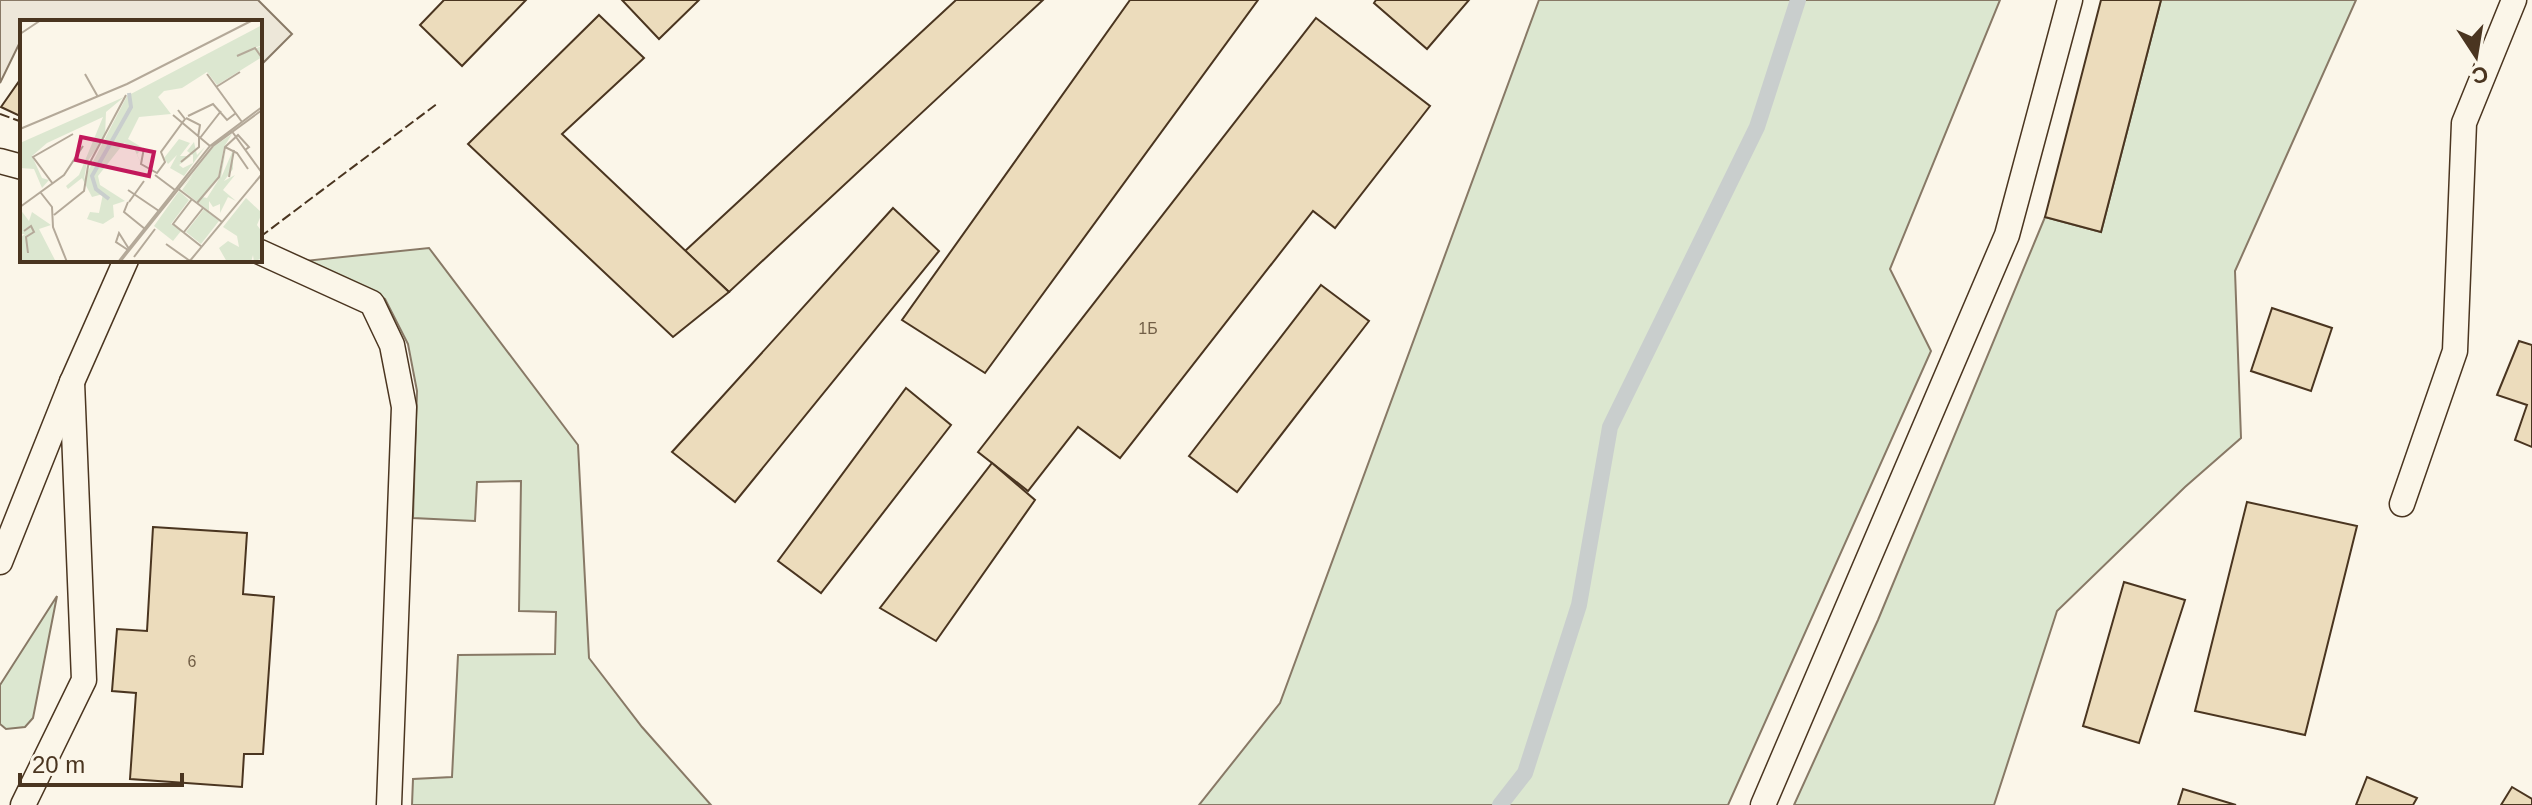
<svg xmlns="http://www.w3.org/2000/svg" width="2532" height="805" font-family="Helvetica,sans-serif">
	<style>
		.green { fill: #dce7d0; stroke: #887966; stroke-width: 2 }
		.parking { fill: #ede7d9; stroke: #887966; stroke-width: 2 }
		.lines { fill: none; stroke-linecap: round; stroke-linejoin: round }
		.stream { stroke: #c9cecd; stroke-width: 16 }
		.building { fill: #ecdcbc; stroke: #4a3520; stroke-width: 2 }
		.service-casing { stroke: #4a3520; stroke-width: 27 }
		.service { stroke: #fbf6e9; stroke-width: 24 }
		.fence { stroke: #4a3520; stroke-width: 2; stroke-dasharray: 10 4; stroke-linecap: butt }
		.labels { text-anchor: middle; stroke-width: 6; stroke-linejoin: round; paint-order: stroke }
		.number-label { font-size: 16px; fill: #725f47 }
		.inset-river { fill: none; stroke: #c9cecd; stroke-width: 4 }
		.inset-road { fill: none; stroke: #b4a999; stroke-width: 2 }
		.view { fill: #c2185b; fill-opacity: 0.15; stroke: #c2185b; stroke-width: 4 }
		.inset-edge { fill: none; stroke: #4a3520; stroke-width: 4 }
	</style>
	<rect width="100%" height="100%" fill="#fbf6e9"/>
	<!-- green -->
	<g class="green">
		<path d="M 1539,0 L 2000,0 L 1890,269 L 1931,351 L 1728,805 L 1199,805 L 1280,703 Z"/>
		<path d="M 2161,0 L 2356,0 L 2235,271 L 2241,438 L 2185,487 L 2057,611 L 1994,805 L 1794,805 L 1878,620 L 2045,217 L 2101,232 Z"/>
		<path d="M 429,248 L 578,445 L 589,658 L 642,727 L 711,805 L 412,805 L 413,779 L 452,777 L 458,655 L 555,654 L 556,612 L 519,611 L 521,481 L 477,482 L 475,521 L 413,518 L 417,391 L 408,344 L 385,299 L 304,261 Z"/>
		<path d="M 57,596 L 33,718 L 25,727 L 6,729 L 0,724 L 0,685 Z"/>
	</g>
	<!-- parking -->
	<path class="parking" d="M 0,0 L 258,0 L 292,34 L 260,66 L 260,22 L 22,22 L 22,38 L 0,83 Z"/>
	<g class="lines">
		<!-- stream -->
		<path class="stream" d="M 1500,805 L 1525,773 L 1579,605 L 1610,427 L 1757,127 L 1798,0"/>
	</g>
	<!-- building -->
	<g class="building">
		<path d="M 444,0 L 526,0 L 462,66 L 420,25 Z"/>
		<path d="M 622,0 L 699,0 L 659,39 Z"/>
		<path d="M 956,0 L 1043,0 L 729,292 L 685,251 Z"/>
		<path d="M 1130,0 L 1258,0 L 985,373 L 902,320 Z"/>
		<path d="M 1376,0 L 1469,0 L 1427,49 L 1374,3 Z"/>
		<path d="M 2101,0 L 2161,0 L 2101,232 L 2045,217 Z"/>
		<path d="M 599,15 L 644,58 L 562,134 L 729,292 L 673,337 L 468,144 Z"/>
		<path d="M 1316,18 L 1430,106 L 1335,228 L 1313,211 L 1120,458 L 1078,427 L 1028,491 L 978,452 Z"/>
		<path d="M 22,77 L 22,117 L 1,107 Z"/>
		<path d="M 893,208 L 939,251 L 735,502 L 672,452 Z"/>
		<path d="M 1321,285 L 1369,321 L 1237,492 L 1189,456 Z"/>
		<path d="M 2272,308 L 2332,328 L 2311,391 L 2251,371 Z"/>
		<path d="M 2519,341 L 2532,345 L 2532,447 L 2515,440 L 2527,405 L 2497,395 Z"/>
		<path d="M 906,388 L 951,425 L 821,593 L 778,561 Z"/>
		<path d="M 992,463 L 1035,500 L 936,641 L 880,608 Z"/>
		<path d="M 2247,502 L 2357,526 L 2305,735 L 2195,711 Z"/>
		<path d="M 153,527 L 247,533 L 243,594 L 274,597 L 263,754 L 244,754 L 242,787 L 130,779 L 136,693 L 112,691 L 117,629 L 147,631 Z"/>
		<path d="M 2124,582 L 2185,600 L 2139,743 L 2083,726 Z"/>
		<path d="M 2367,777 L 2417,798 L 2413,805 L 2356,805 Z"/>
		<path d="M 2512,787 L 2532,799 L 2532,805 L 2501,805 Z"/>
		<path d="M 2183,789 L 2236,805 L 2178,805 Z"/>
	</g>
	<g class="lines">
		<!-- service casing -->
		<g class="service-casing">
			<g id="service">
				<path d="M 0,161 L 22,167"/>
				<path d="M 260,252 L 372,303 L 392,345 L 404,407 L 389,805"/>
				<path d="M 2402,504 L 2455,351 L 2464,123 L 2514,0"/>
				<path d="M 0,562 L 72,382 L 126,260"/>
				<path d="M 23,805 L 84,680 L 72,382"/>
				<path d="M 1763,805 L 2007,235 L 2070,0"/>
			</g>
		</g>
		<!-- service -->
		<use href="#service" class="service"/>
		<!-- fence -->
		<g class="fence">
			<path d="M 0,114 L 22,122"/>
			<path d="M 260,237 L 438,103"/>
		</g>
	</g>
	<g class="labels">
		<!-- number labels -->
		<g class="number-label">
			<text x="1148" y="334">1Б</text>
			<text x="192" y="667">6</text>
		</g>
	</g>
	<!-- overview -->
	<g transform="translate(20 20)">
		<rect width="242" height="242" fill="#fbf6e9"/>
		<path d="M 242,5 L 242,25 L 220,34 L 242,26 L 242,37 L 197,65 L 187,52 L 162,68 L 144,71 L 138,77 L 151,94 L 119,97 L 108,119 L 123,128 L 117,134 L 122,146 L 114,128 L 104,123 L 78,156 L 80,165 L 105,181 L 93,185 L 94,197 L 83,204 L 67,199 L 70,192 L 79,193 L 83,174 L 72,177 L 62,158 L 48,169 L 46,166 L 59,155 L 83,97 L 27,123 L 12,136 L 22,158 L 29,160 L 22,168 L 14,149 L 0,148 L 0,123 L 104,77 L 86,92 L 85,117 L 67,142 L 64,159 L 107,76 ZM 212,114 L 204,127 L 198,157 L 182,177 L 187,178 L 199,159 L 206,129 L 201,158 L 213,130 L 213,149 L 204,161 L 215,155 L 203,170 L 216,181 L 208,177 L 200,193 L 200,184 L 193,187 L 189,181 L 189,191 L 162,170 L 173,155 L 161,169 L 193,127 ZM 159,119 L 170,123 L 160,136 L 171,136 L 159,145 L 163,148 L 173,143 L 173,135 L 167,131 L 174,122 L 177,135 L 185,127 L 164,156 L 150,148 L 157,135 L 148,144 L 144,138 ZM 159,171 L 169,180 L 151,204 L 161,211 L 153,221 L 134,206 ZM 226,178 L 242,193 L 237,205 L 242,212 L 242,238 L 234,242 L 233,235 L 231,242 L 207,242 L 199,228 L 208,221 L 219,227 L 217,216 L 203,207 ZM 0,189 L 9,201 L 12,192 L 31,205 L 19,209 L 36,242 L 0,242 L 0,218 L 5,214 L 0,214 ZM 184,189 L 199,201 L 181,224 L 166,212 Z" fill="#dce7d0"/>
		<path class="inset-river" d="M 89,179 L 76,169 L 72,156 L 111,87 L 109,73"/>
		<path class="inset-road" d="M 0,14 L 21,0M 217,36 L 235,28 L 242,38M 65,54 L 78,77M 187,54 L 222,102M 196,67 L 220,52M 153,95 L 190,126M 168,96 L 193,84 L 207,100 L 216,93M 166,98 L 180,105 L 178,117M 0,109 L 107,64 L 233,0M 211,110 L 242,153M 180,118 L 201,91M 205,127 L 217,133 L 228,149M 124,128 L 121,144 L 137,153 L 145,142 L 141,132 L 165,99 L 158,90M 161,142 L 179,127 L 179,117M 135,155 L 155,170M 209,157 L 214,130M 33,164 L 13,137 L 53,114M 157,168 L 202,202M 108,170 L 139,191M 21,173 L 32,187 L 33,207 L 47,242M 172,179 L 153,204 L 182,227M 108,182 L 104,192 L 125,209M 109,182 L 124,161M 177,183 L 199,157 L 205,127 L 218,115 L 229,127 L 225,130M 0,187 L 44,155 L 63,126M 34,195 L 64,171 L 68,146 L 106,75M 4,211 L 11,206 L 14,212 L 6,217 L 8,233M 164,212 L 183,188M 146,224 L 170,241M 108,230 L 96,222 L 99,213 L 109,229M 114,237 L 135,209M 98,242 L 190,126 L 242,87M 100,242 L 193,126 L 242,90M 169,242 L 242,154"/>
		<path class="view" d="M 61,117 L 134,132 L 129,156 L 56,140 Z"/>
		<rect width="242" height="242" class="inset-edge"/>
	</g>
	<!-- north arrow -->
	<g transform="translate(2476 56) rotate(168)" stroke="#fbf6e9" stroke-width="6" paint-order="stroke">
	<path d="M0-6L14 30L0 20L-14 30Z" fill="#4a3520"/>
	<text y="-12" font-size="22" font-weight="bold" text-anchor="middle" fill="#4a3520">С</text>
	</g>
	<!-- scale -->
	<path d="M20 773v12h162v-12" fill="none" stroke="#4a3520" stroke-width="4"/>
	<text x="32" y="773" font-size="24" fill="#4a3520" stroke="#fbf6e9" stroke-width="6" paint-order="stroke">20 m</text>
</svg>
